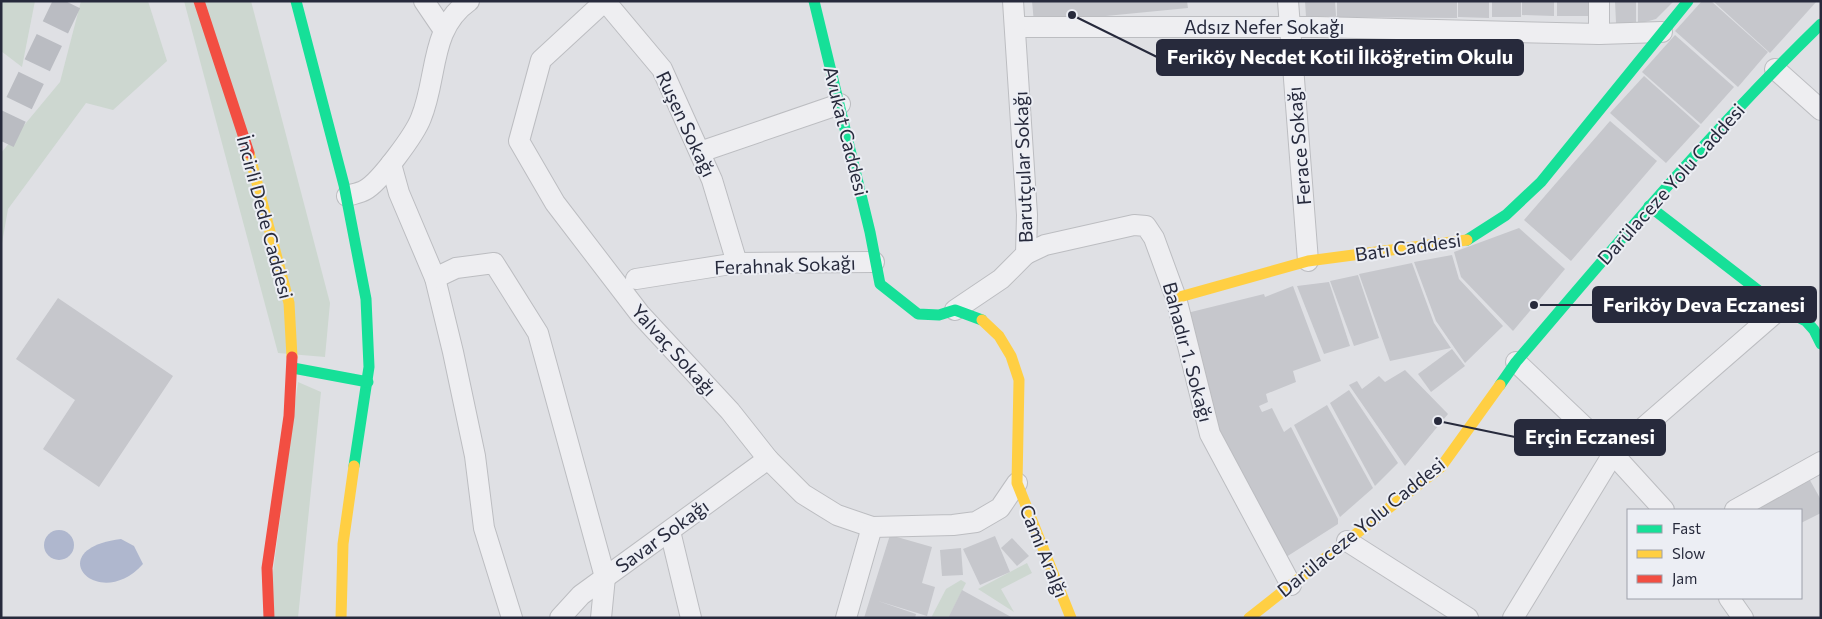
<svg xmlns="http://www.w3.org/2000/svg" width="1822" height="619" font-family="Commissioner,sans-serif">
	<style>
		.green { fill: #cdd7d0 }
		.water { fill: #afb7ce }
		.building { fill: #c6c7cc }
		.lines { fill: none; stroke-linecap: round; stroke-linejoin: round }
		.primary-tunnel { stroke: #babcc2; stroke-width: 28; stroke-dasharray: 28 14; stroke-linecap: butt }
		.street-casing { stroke: #bcbdc1; stroke-width: 22 }
		.street { stroke: #eeeef1; stroke-width: 20 }
		.fast { stroke: #16e098; stroke-width: 11 }
		.slow { stroke: #ffcf43; stroke-width: 11 }
		.jam { stroke: #f24e42; stroke-width: 11 }
		.labels { text-anchor: middle; stroke-width: 4; stroke-linejoin: round; paint-order: stroke }
		.street-label { font-size: 19px; fill: #272a3c; stroke: #eceef4 }
		.leader { fill: none; stroke: #272a3c; stroke-width: 2 }
		.callout-dot { fill: #272a3c; stroke: #eceef4; stroke-width: 2 }
		.callout { fill: #272a3c; stroke: #272a3c; stroke-width: 2 }
		.callout-label { font-size: 20px; text-anchor: middle; font-weight: bold; fill: #fff }
	</style>
	<rect width="100%" height="100%" fill="#dfe0e4"/>
	<!-- green -->
	<g class="green">
		<path d="M 1,1 L 35,1 L 22,67 L 1,51 Z"/>
		<path d="M 81,1 L 148,1 L 167,61 L 113,110 L 86,103 L 8,209 L 1,249 L 1,153 L 60,82 Z"/>
		<path d="M 184,1 L 251,1 L 330,303 L 325,357 L 278,353 Z"/>
		<path d="M 298,382 L 321,392 L 298,618 L 267,618 Z"/>
		<path d="M 1027,563 L 1032,573 L 1001,589 L 1014,612 L 978,589 Z"/>
		<path d="M 961,580 L 966,583 L 948,618 L 931,618 L 946,589 Z"/>
	</g>
	<!-- water -->
	<g class="water">
		<circle cx="59" cy="545" r="15"/>
		<path d="M 121,539 L 134,546 L 143,564 C 98,614 39,549 121,539 Z"/>
	</g>
	<!-- building -->
	<g class="building">
		<path d="M 1032,1 L 1187,1 L 1188,8 L 1034,23 Z"/>
		<path d="M 1305,1 L 1335,1 L 1336,16 L 1306,17 Z"/>
		<path d="M 1337,1 L 1457,1 L 1457,18 L 1337,17 Z"/>
		<path d="M 1458,1 L 1489,1 L 1489,18 L 1458,17 Z"/>
		<rect x="1492" y="1" width="29" height="16"/>
		<path d="M 1522,1 L 1554,1 L 1554,16 L 1522,15 Z"/>
		<rect x="1557" y="1" width="32" height="15"/>
		<path d="M 1615,1 L 1636,1 L 1636,23 L 1616,23 Z"/>
		<path d="M 1638,1 L 1674,1 L 1656,19 L 1638,24 Z"/>
		<path d="M 1702,1 L 1711,1 L 1768,52 L 1738,87 L 1675,31 Z"/>
		<path d="M 1713,1 L 1817,1 L 1770,53 Z"/>
		<path d="M 1675,35 L 1734,87 L 1701,124 L 1642,72 Z"/>
		<path d="M 1644,76 L 1700,126 L 1666,163 L 1610,113 Z"/>
		<path d="M 1610,121 L 1657,161 L 1571,261 L 1524,220 Z"/>
		<path d="M 1519,228 L 1565,269 L 1513,331 L 1461,277 L 1454,252 Z"/>
		<path d="M 1452,255 L 1459,279 L 1503,326 L 1465,363 L 1436,321 L 1414,262 Z"/>
		<path d="M 1412,263 L 1434,323 L 1451,348 L 1390,361 L 1359,274 Z"/>
		<path d="M 1358,275 L 1379,338 L 1354,346 L 1330,281 Z"/>
		<path d="M 1329,282 L 1350,346 L 1324,354 L 1297,286 Z"/>
		<path d="M 1293,286 L 1321,361 L 1293,371 L 1296,382 L 1266,394 L 1268,402 L 1259,406 L 1262,412 L 1272,408 L 1284,432 L 1291,427 L 1338,519 L 1338,524 L 1283,559 L 1221,435 L 1187,313 L 1264,294 L 1265,297 Z"/>
		<path d="M 58,298 L 173,376 L 99,487 L 43,449 L 75,400 L 16,359 Z"/>
		<path d="M 1452,349 L 1465,366 L 1431,392 L 1418,374 Z"/>
		<path d="M 1405,370 L 1448,414 L 1405,466 L 1349,385 L 1357,381 L 1362,389 L 1379,376 L 1385,382 Z"/>
		<path d="M 1349,390 L 1398,463 L 1375,486 L 1330,403 Z"/>
		<path d="M 1327,405 L 1373,488 L 1340,517 L 1294,425 Z"/>
		<path d="M 1806,473 L 1821,500 L 1821,513 L 1801,523 L 1801,510 L 1762,510 L 1756,499 Z"/>
		<path d="M 890,535 L 932,547 L 922,583 L 935,587 L 927,616 L 878,601 L 916,614 L 915,618 L 864,618 Z"/>
		<path d="M 995,536 L 1010,572 L 980,585 L 963,549 Z"/>
		<path d="M 1012,538 L 1029,556 L 1017,566 L 1001,548 Z"/>
		<path d="M 961,548 L 963,575 L 942,576 L 940,550 Z"/>
		<path d="M 962,590 L 1013,618 L 948,618 Z"/>
	</g>
	<g class="lines">
		<!-- primary-tunnel -->
		<path class="primary-tunnel" d="M 1,141 L 68,1"/>
		<!-- street casing -->
		<g class="street-casing">
			<g id="street">
				<path d="M 424,1 L 443,29"/>
				<path d="M 605,1 L 541,60 L 519,141 L 555,203 L 640,314 L 730,411 L 768,459 L 803,494 L 837,515 L 872,527 L 953,525 L 976,522 L 1000,508 L 1017,483"/>
				<path d="M 605,1 L 662,69 L 712,180 L 737,263"/>
				<path d="M 1288,1 L 1308,261"/>
				<path d="M 1599,1 L 1599,34"/>
				<path d="M 1016,27 L 1317,27 L 1599,34 L 1662,32"/>
				<path d="M 1775,69 L 1821,110"/>
				<path d="M 700,152 L 840,104"/>
				<path d="M 391,164 L 399,193 L 435,278 L 453,352 L 475,456 L 484,528 L 512,618"/>
				<path d="M 347,196 C 353,194 360,193 365,190 C 380,182 415,134 421,118 C 438,77 429,29 469,1"/>
				<path d="M 1026,254 L 1045,245 L 1134,225 L 1146,226 L 1154,238 L 1176,298 L 1210,434 L 1291,585"/>
				<path d="M 435,278 L 456,268 L 494,263 L 538,333 L 605,577 L 601,618"/>
				<path d="M 636,279 L 737,263 L 874,262"/>
				<path d="M 955,310 L 1001,279 L 1026,254 L 1027,215 L 1013,1"/>
				<path d="M 1516,362 L 1613,454 L 1664,510"/>
				<path d="M 1735,510 L 1821,462"/>
				<path d="M 670,531 L 691,618"/>
				<path d="M 1347,541 L 1468,618"/>
				<path d="M 1729,598 L 1743,618"/>
				<path d="M 560,618 L 581,595 L 768,459"/>
				<path d="M 846,618 L 872,527"/>
				<path d="M 1513,618 L 1613,454 L 1781,308"/>
			</g>
		</g>
		<!-- street -->
		<use href="#street" class="street"/>
		<!-- fast -->
		<g class="fast">
			<path d="M 296,1 L 344,185 L 366,299 L 369,367 L 354,466"/>
			<path d="M 814,1 L 870,232 L 880,284 L 918,314 L 939,315 L 955,310 L 982,320"/>
			<path d="M 1649,206 L 1781,308 L 1806,321 L 1814,330 L 1821,344"/>
			<path d="M 1467,240 L 1506,215 L 1541,182 L 1688,1"/>
			<path d="M 293,368 L 368,382"/>
			<path d="M 1500,385 L 1516,362 C 1615,246 1712,130 1821,24"/>
		</g>
		<!-- slow -->
		<g class="slow">
			<path d="M 249,153 L 289,303 L 292,357"/>
			<path d="M 1176,298 L 1308,261 L 1467,240"/>
			<path d="M 982,320 L 999,336 L 1011,356 L 1019,380 L 1017,483 L 1071,618"/>
			<path d="M 341,618 L 343,544 L 354,466"/>
			<path d="M 1249,618 L 1441,467 L 1500,385"/>
		</g>
		<!-- jam -->
		<g class="jam">
			<path d="M 199,1 L 249,153"/>
			<path d="M 269,618 L 267,568 L 289,416 L 292,357"/>
		</g>
	</g>
	<g class="labels">
		<!-- street labels -->
		<g class="street-label">
			<text x="1264" y="34">Adsız Nefer Sokağı</text>
			<text transform="translate(686 124) rotate(65)" y="7">Ruşen Sokağı</text>
			<text transform="translate(846 131) rotate(76)" y="7">Avukat Caddesi</text>
			<text transform="translate(1299 146) rotate(-95)" y="7">Ferace Sokağı</text>
			<text transform="translate(1023 167) rotate(-92)" y="7">Barutçular Sokağı</text>
			<text transform="translate(1671 184) rotate(-48)" y="7">Darülaceze Yolu Caddesi</text>
			<text transform="translate(265 217) rotate(75)" y="7">İncirli Dede Caddesi</text>
			<text transform="translate(1408 247) rotate(-8)" y="7">Batı Caddesi</text>
			<text transform="translate(785 265) rotate(-2)" y="7">Ferahnak Sokağı</text>
			<text transform="translate(674 350) rotate(48)" y="7">Yalvaç Sokağı</text>
			<text transform="translate(1188 352) rotate(75)" y="7">Bahadır 1. Sokağı</text>
			<text transform="translate(1361 527) rotate(-39)" y="7">Darülaceze Yolu Caddesi</text>
			<text transform="translate(662 536) rotate(-36)" y="7">Savar Sokağı</text>
			<text transform="translate(1044 551) rotate(68)" y="7">Cami Aralğı</text>
		</g>
	</g>
	<!-- callouts -->
	<path class="leader" d="M1072 15L1157 57M1534 305L1593 305M1438 421L1515 437"/>
	<g class="callout-dot">
		<circle cx="1072" cy="15" r="5"/>
		<circle cx="1534" cy="305" r="5"/>
		<circle cx="1438" cy="421" r="5"/>
	</g>
	<g class="callout">
		<rect x="1157" y="40" width="366" height="35" rx="5"/>
		<rect x="1593" y="287" width="223" height="35" rx="5"/>
		<rect x="1515" y="420" width="150" height="35" rx="5"/>
	</g>
	<g class="callout-label">
		<text x="1340" y="64">Feriköy Necdet Kotil İlköğretim Okulu</text>
		<text x="1704" y="312">Feriköy Deva Eczanesi</text>
		<text x="1590" y="444">Erçin Eczanesi</text>
	</g>
	<!-- border -->
	<rect width="1822" height="619" fill="none" stroke="#272a3c" stroke-width="5"/>
	<!-- legend -->
	<rect x="1627" y="509" width="175" height="90" fill="#eceef4" stroke="#9da0aa"/>
	<rect x="1637" y="525" width="25" height="8" fill="#16e098" stroke="#9da0aa"/>
	<text x="1672" y="534" font-size="15" fill="#272a3c">Fast</text>
	<rect x="1637" y="550" width="25" height="8" fill="#ffcf43" stroke="#9da0aa"/>
	<text x="1672" y="559" font-size="15" fill="#272a3c">Slow</text>
	<rect x="1637" y="575" width="25" height="8" fill="#f24e42" stroke="#9da0aa"/>
	<text x="1672" y="584" font-size="15" fill="#272a3c">Jam</text>
</svg>
